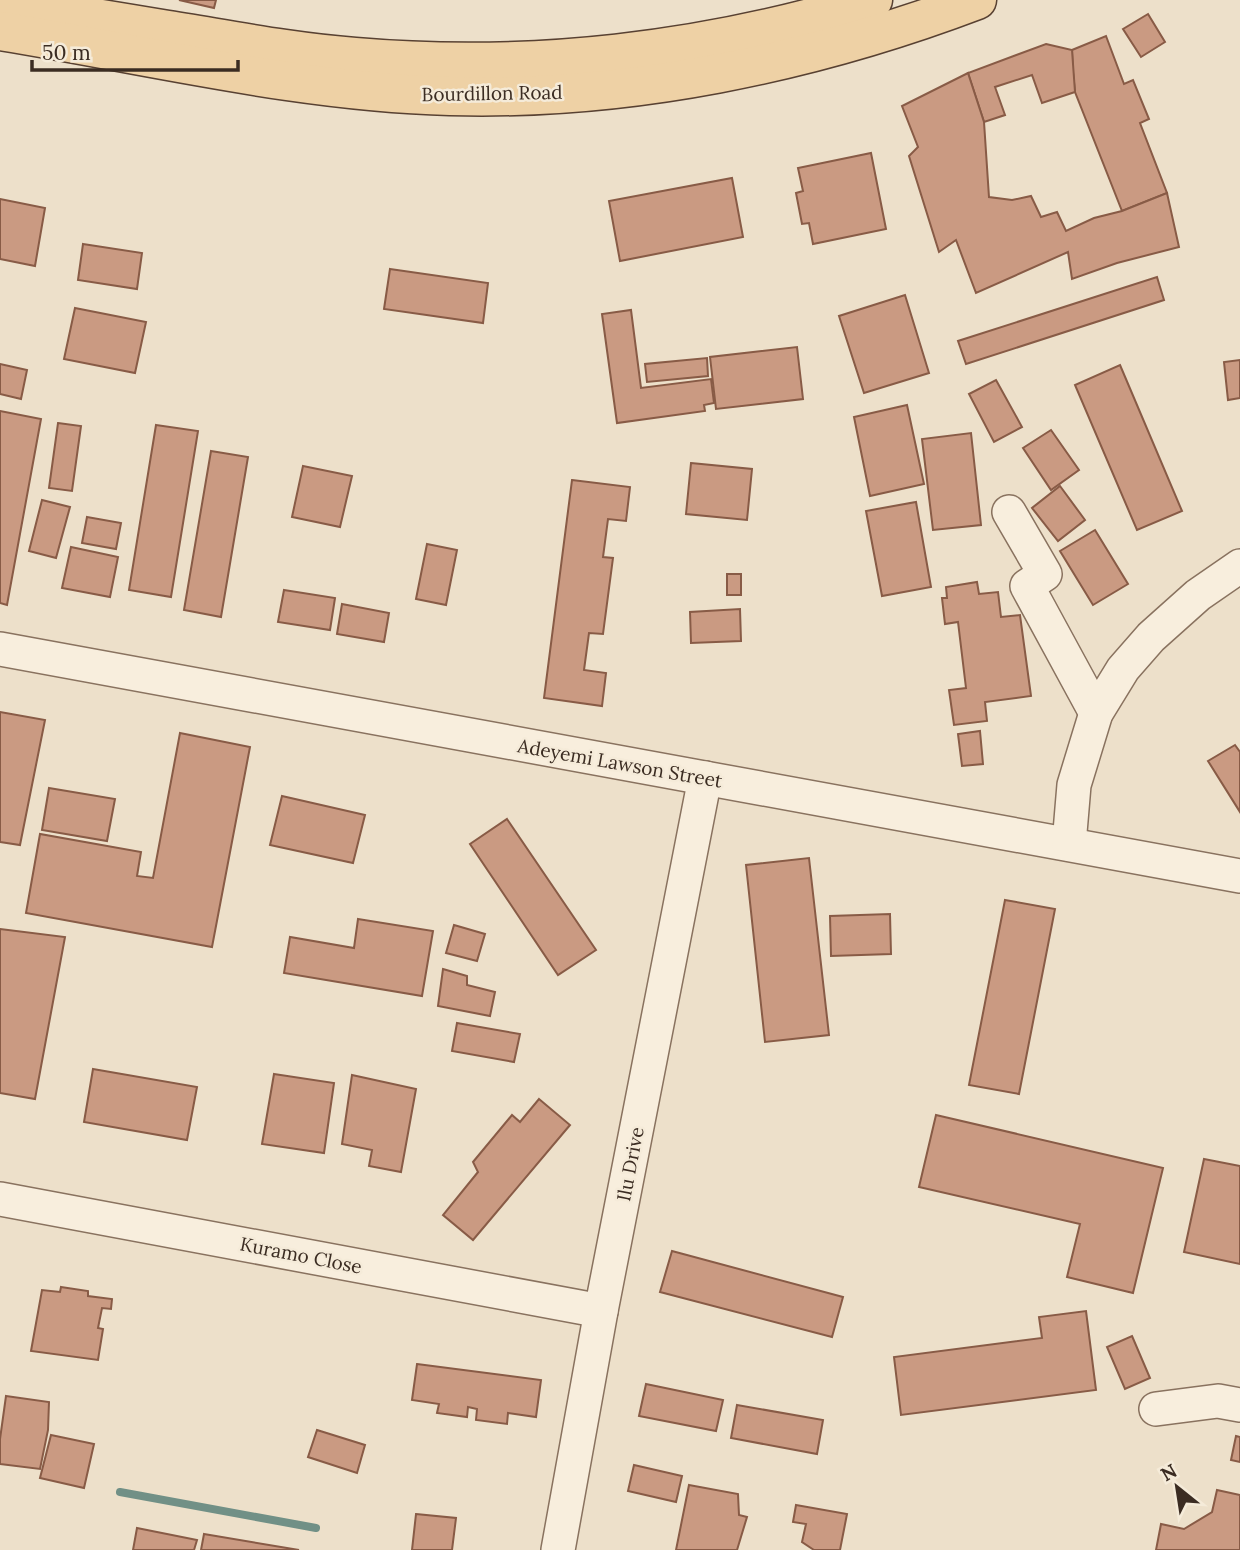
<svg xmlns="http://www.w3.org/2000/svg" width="1240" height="1550" font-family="Lora,serif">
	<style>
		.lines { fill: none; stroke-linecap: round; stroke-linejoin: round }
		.stream { stroke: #719086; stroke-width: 8 }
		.building { fill: #ca9a82; stroke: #885b46; stroke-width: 2 }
		.minor-casing { stroke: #89725f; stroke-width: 36 }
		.major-casing { stroke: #584132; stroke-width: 41 }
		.minor { stroke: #f8eedd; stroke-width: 33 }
		.major { stroke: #eed1a5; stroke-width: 38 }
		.labels { text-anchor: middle; stroke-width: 5; stroke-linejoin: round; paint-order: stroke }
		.street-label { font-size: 19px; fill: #3b2c22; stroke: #f5ebd9 }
	</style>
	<rect width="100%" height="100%" fill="#ede0ca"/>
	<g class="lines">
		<!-- stream -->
		<path class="stream" d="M 120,1492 L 316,1528"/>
	</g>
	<!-- building -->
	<g class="building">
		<path d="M 179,0 L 216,0 L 214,8 Z"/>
		<path d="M 1148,14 L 1165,42 L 1141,57 L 1123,29 Z"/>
		<path d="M 1106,36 L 1124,84 L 1133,80 L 1149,119 L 1140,123 L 1167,193 L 1122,211 L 1075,92 L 1073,72 L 1072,50 Z"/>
		<path d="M 1046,44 L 1072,50 L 1075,92 L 1042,103 L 1032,75 L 995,87 L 1005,115 L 984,122 L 968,73 Z"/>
		<path d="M 968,73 L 984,122 L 989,197 L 1012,200 L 1031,196 L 1041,217 L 1057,212 L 1066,231 L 1094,218 L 1122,211 L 1167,193 L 1179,247 L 1117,263 L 1072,279 L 1068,252 L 976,293 L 956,240 L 939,252 L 909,156 L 918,147 L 902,106 Z"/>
		<path d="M 871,153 L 886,229 L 813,244 L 809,223 L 802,224 L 796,193 L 803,191 L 798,168 Z"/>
		<path d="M 732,178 L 743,237 L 620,261 L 609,201 Z"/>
		<path d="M 0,199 L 45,208 L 35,266 L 0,259 Z"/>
		<path d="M 83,244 L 142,253 L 137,289 L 78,280 Z"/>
		<path d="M 390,269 L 488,283 L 483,323 L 384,309 Z"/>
		<path d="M 1157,277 L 1164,300 L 966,364 L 958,341 Z"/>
		<path d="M 905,295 L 929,373 L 864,393 L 839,316 Z"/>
		<path d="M 75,308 L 146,322 L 135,373 L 64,359 Z"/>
		<path d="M 631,310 L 641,388 L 711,379 L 714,403 L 704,405 L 705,411 L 617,423 L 602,314 Z"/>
		<path d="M 797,347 L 803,399 L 716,409 L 710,357 Z"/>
		<path d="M 707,358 L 708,376 L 647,382 L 645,364 Z"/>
		<path d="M 1240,360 L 1240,398 L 1228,400 L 1224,362 Z"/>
		<path d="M 0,364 L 27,370 L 21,399 L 0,394 Z"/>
		<path d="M 1120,365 L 1182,511 L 1137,530 L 1075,385 Z"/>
		<path d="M 996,380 L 1022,427 L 994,442 L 969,394 Z"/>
		<path d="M 907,405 L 924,484 L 870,496 L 854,417 Z"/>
		<path d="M 0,411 L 41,419 L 7,605 L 0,603 Z"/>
		<path d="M 58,423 L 81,426 L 72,491 L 49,488 Z"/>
		<path d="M 156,425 L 198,431 L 171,597 L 129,590 Z"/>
		<path d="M 1051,430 L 1079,470 L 1051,490 L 1023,448 Z"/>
		<path d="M 971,433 L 981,525 L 933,530 L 922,439 Z"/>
		<path d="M 211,451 L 248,457 L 221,617 L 184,610 Z"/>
		<path d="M 691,463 L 752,469 L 747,520 L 686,514 Z"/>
		<path d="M 303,466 L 352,476 L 340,527 L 292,517 Z"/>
		<path d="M 572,480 L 630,487 L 626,521 L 608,519 L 603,557 L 613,558 L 603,634 L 589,633 L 584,670 L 606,673 L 602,706 L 544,698 Z"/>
		<path d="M 1060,486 L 1085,520 L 1058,541 L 1032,508 Z"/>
		<path d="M 42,500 L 70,507 L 56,558 L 29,551 Z"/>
		<path d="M 916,502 L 931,587 L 882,596 L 866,511 Z"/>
		<path d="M 87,517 L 121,523 L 116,549 L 82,543 Z"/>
		<path d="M 1095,530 L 1128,584 L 1093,605 L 1060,551 Z"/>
		<path d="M 427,544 L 457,550 L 446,605 L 416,599 Z"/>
		<path d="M 71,547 L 118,557 L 110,597 L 62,588 Z"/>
		<rect x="727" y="574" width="14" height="21"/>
		<path d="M 977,582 L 979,594 L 998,592 L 1001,617 L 1020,615 L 1031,696 L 985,702 L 987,721 L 954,725 L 949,690 L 966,688 L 958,622 L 945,624 L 942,598 L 947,598 L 946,587 Z"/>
		<path d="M 284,590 L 335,598 L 330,630 L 278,622 Z"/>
		<path d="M 342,604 L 389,613 L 384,642 L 337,634 Z"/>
		<path d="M 740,609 L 741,641 L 691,643 L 690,612 Z"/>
		<path d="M 0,712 L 45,720 L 20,845 L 0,842 Z"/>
		<path d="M 980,731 L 983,764 L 962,766 L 958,734 Z"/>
		<path d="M 180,733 L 250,747 L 212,947 L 26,913 L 40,834 L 141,852 L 137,876 L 153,878 Z"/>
		<path d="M 1235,745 L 1240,752 L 1240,812 L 1208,761 Z"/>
		<path d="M 49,788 L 115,799 L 107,841 L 42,830 Z"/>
		<path d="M 282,796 L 365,815 L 353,863 L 270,845 Z"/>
		<path d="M 507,819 L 596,950 L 558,975 L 470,844 Z"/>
		<path d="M 809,858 L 829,1035 L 765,1042 L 746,865 Z"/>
		<path d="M 1005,900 L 1055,909 L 1019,1094 L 969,1085 Z"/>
		<path d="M 890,914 L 891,954 L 831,956 L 830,916 Z"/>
		<path d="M 358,919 L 433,931 L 422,996 L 284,973 L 290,937 L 354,948 Z"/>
		<path d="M 454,925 L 485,934 L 477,961 L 446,953 Z"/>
		<path d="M 0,929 L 65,937 L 35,1099 L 0,1093 Z"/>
		<path d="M 443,969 L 467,976 L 467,985 L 495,992 L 490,1016 L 438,1006 Z"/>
		<path d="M 457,1023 L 520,1034 L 514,1062 L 452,1051 Z"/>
		<path d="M 93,1069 L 197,1087 L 187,1140 L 84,1122 Z"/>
		<path d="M 274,1074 L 334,1083 L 324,1153 L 262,1144 Z"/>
		<path d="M 352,1075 L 416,1089 L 401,1172 L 369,1166 L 372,1150 L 342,1144 Z"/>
		<path d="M 539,1099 L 570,1125 L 473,1240 L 443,1215 L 478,1172 L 473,1162 L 512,1115 L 520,1122 Z"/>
		<path d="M 936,1115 L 1163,1168 L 1133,1293 L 1067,1277 L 1080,1224 L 919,1187 Z"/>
		<path d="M 1204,1159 L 1240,1166 L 1240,1264 L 1184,1252 Z"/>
		<path d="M 672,1251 L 843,1297 L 832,1337 L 660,1292 Z"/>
		<path d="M 61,1287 L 88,1291 L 88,1296 L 112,1299 L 111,1309 L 102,1308 L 98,1328 L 103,1329 L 98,1360 L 31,1351 L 42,1290 L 60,1292 Z"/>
		<path d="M 1086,1311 L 1096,1390 L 901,1415 L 894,1357 L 1042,1338 L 1039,1317 Z"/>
		<path d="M 1132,1336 L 1150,1378 L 1125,1389 L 1107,1347 Z"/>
		<path d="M 417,1364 L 541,1380 L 536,1417 L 508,1413 L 507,1424 L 476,1420 L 477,1409 L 468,1407 L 467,1417 L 437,1413 L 439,1404 L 412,1400 Z"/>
		<path d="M 646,1384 L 723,1400 L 716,1431 L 639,1416 Z"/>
		<path d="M 6,1396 L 49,1402 L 48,1430 L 40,1469 L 0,1464 L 0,1439 Z"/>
		<path d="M 737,1405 L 823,1420 L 817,1454 L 731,1438 Z"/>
		<path d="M 317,1430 L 365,1445 L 357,1473 L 308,1457 Z"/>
		<path d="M 51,1435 L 94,1444 L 84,1488 L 40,1478 Z"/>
		<path d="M 1236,1436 L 1240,1437 L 1240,1462 L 1231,1460 Z"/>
		<path d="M 634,1465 L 682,1476 L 676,1502 L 628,1491 Z"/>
		<path d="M 689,1485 L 738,1494 L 739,1515 L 747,1517 L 737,1550 L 676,1550 Z"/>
		<path d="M 1217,1490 L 1240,1495 L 1240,1550 L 1156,1550 L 1161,1524 L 1184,1529 L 1212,1512 Z"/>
		<path d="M 796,1505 L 847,1514 L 840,1550 L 814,1550 L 802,1542 L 806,1524 L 793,1522 Z"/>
		<path d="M 416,1514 L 456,1518 L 452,1550 L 412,1550 Z"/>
		<path d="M 137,1528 L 197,1540 L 194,1550 L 133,1550 Z"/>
		<path d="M 204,1534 L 299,1550 L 201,1550 Z"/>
	</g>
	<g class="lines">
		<!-- minor casing -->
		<g class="minor-casing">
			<g id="minor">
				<path d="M 1009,512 L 1045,574 L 1027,586 L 1096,713"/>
				<path d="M 0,649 L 1240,876"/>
				<path d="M 1069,844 L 1074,785 L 1096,713 L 1123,669 L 1151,637 L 1198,595 L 1240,566"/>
				<path d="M 0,1199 L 601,1311"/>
				<path d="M 1156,1409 L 1218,1401 L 1240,1405"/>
				<path d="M 558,1550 L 601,1311 L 705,778"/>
			</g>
		</g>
		<!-- major casing -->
		<g class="major-casing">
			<g id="major">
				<path d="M 0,3 C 54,11 108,20 162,29 C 226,39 290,52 355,57 C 529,72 706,52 873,0"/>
				<path d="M 0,31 C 149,55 298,92 450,96 C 628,101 811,63 977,0"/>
			</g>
		</g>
		<!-- minor -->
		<use href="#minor" class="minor"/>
		<!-- major -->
		<use href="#major" class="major"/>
	</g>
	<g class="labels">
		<!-- street labels -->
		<g class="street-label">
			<text transform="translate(492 93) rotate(-1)" y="7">Bourdillon Road</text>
			<text transform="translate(620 763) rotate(10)" y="7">Adeyemi Lawson Street</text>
			<text transform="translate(630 1164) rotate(-79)" y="7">Ilu Drive</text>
			<text transform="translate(301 1255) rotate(11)" y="7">Kuramo Close</text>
		</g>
	</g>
	<!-- north arrow -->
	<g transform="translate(1177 1487) rotate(330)" stroke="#f5ebd9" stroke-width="5" paint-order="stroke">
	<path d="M0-5L12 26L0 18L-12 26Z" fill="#3b2c22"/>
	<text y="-10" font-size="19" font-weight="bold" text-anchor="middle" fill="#3b2c22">N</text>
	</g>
	<!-- scale -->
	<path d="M32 60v10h206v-10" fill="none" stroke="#3b2c22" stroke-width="3.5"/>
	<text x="42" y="60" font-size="21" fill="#3b2c22" stroke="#f5ebd9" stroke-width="5" paint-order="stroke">50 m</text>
</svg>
